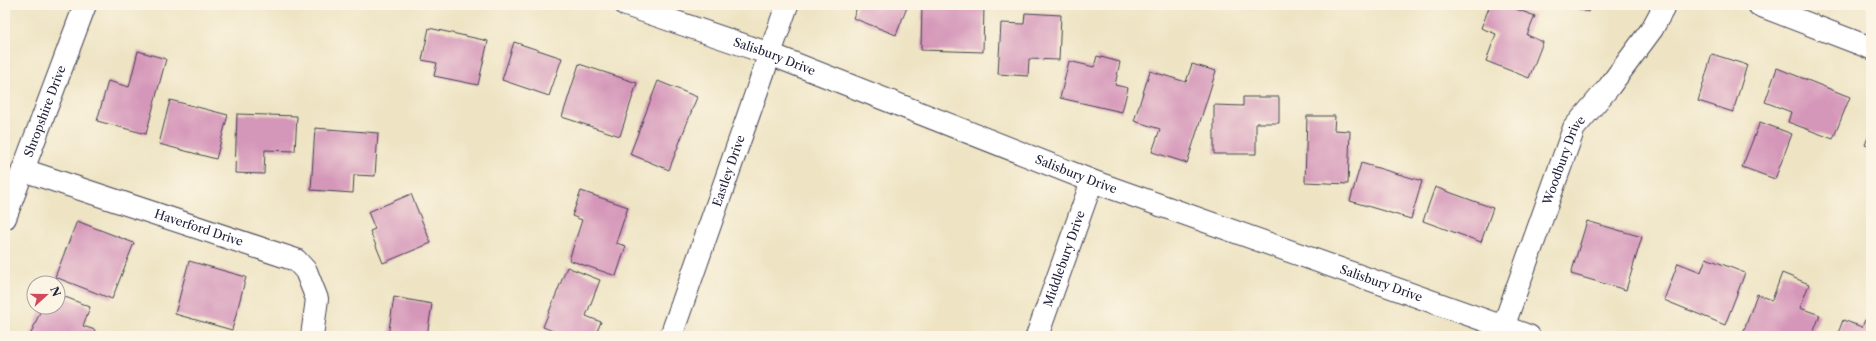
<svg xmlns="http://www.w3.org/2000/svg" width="1876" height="341" font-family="'Libre Caslon Text',serif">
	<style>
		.building { fill: #d597b9 }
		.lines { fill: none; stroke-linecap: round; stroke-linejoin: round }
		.minor-casing { stroke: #413f50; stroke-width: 24 }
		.minor { stroke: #fff; stroke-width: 22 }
		.labels { text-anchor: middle; stroke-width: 3.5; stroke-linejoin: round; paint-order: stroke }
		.street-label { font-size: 12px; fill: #22223b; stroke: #fcf5e5 }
	</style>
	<rect width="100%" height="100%" fill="#fcf5e5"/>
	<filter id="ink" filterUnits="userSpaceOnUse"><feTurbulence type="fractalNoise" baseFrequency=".025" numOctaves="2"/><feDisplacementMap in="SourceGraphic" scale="8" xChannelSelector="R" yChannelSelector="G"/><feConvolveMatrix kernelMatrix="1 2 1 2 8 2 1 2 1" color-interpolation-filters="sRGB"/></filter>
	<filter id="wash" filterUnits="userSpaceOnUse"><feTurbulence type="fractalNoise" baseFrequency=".012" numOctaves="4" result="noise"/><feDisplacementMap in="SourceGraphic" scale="16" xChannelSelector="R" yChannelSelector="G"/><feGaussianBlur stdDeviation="0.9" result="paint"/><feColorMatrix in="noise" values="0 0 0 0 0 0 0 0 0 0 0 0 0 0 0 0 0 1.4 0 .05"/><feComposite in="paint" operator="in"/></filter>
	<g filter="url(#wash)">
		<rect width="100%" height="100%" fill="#eee4c4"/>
		<g id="blocks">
			<!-- building -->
			<g class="building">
				<path d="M 858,5 L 908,5 L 896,35 L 853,18 Z"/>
				<path d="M 922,5 L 984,5 L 983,52 L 921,50 Z"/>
				<path d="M 1490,5 L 1505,5 L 1535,16 L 1527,35 L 1543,42 L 1529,78 L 1486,61 L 1496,34 L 1481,28 Z"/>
				<path d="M 1568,5 L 1591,5 L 1588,12 Z"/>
				<path d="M 1025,13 L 1061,15 L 1059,60 L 1029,59 L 1028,76 L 998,74 L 1001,23 L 1024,24 Z"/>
				<path d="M 429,28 L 488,41 L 478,85 L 434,76 L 437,63 L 422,60 Z"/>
				<path d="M 514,42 L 562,58 L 549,96 L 502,80 Z"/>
				<path d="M 138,51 L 166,59 L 146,134 L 97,121 L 108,81 L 129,87 Z"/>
				<path d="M 1712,54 L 1747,65 L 1733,112 L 1698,101 Z"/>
				<path d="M 1097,56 L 1120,62 L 1115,85 L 1128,88 L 1122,112 L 1060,98 L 1069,61 L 1094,67 Z"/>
				<path d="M 579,64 L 637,83 L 620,136 L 562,117 Z"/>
				<path d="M 1192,64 L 1216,71 L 1187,163 L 1152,152 L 1160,129 L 1134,121 L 1150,71 L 1186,82 Z"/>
				<path d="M 1777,68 L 1850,97 L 1833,139 L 1788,122 L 1791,112 L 1765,102 Z"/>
				<path d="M 658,81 L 697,97 L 669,170 L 630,154 Z"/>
				<path d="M 1243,97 L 1279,97 L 1279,123 L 1256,123 L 1256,154 L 1214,154 L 1214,105 L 1243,106 Z"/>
				<path d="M 170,100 L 228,115 L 216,159 L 159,144 Z"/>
				<path d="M 237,114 L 297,116 L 295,151 L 265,150 L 264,174 L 235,173 Z"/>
				<path d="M 1307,116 L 1335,116 L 1334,130 L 1350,131 L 1348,184 L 1305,182 Z"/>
				<path d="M 1760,122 L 1792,134 L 1775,179 L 1742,167 Z"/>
				<path d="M 315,128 L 378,133 L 375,176 L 354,175 L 353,193 L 311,190 Z"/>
				<path d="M 1871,130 L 1871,147 L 1865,145 Z"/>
				<path d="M 1361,163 L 1422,181 L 1411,219 L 1350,201 Z"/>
				<path d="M 1435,187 L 1493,208 L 1481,242 L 1423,221 Z"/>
				<path d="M 581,191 L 628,207 L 616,243 L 626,246 L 616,276 L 569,260 L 582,220 L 572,216 Z"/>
				<path d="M 411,194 L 431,243 L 383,263 L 370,231 L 375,229 L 368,212 Z"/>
				<path d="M 77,221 L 134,243 L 112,299 L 55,277 Z"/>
				<path d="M 1587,221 L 1642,237 L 1626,290 L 1571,274 Z"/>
				<path d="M 1706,258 L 1745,273 L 1725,325 L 1664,300 L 1678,263 L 1701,272 Z"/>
				<path d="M 189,261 L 246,277 L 232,330 L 175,314 Z"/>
				<path d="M 567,267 L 600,280 L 586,316 L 601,322 L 595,336 L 565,336 L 543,327 Z"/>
				<path d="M 1782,273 L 1809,284 L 1800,308 L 1820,315 L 1812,336 L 1742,336 L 1757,294 L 1772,300 Z"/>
				<path d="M 58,294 L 90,307 L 83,326 L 95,330 L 92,336 L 30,336 L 42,307 L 58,307 Z"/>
				<path d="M 394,297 L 432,304 L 427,336 L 388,336 Z"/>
				<path d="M 1843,320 L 1862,327 L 1865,320 L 1871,322 L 1871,336 L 1837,336 Z"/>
			</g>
		</g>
	</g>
	<g filter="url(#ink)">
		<use href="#blocks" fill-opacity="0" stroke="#413f50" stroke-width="1"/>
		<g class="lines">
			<!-- minor casing -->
			<g class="minor-casing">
				<g id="minor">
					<path id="s1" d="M 626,5 L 770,54 L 1092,181 L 1529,336"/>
					<path d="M 1759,5 L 1871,48"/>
					<path id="s2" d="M 23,170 L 296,260 L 306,271 L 317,299 L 312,336"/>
					<path id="s3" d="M 5,218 L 85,5"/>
					<path id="s4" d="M 671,336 L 787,5"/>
					<path id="s5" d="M 1037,336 L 1092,181"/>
					<path id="s6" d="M 1500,336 L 1574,128 L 1609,87 L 1652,29 L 1665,5"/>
				</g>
			</g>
			<!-- minor -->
			<use href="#minor" class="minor"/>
		</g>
	</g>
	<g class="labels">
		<!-- street labels -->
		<g class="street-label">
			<text dy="4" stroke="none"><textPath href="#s1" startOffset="157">Salisbury Drive</textPath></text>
			<text dy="4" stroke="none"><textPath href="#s3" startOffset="114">Shropshire Drive</textPath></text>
			<text dy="4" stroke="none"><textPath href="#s6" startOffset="187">Woodbury Drive</textPath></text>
			<text dy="4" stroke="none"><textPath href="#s4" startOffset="175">Eastley Drive</textPath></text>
			<text dy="4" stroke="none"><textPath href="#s1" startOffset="481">Salisbury Drive</textPath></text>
			<text dy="4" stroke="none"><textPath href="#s2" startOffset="185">Haverford Drive</textPath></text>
			<text dy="4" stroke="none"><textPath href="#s5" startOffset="82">Middlebury Drive</textPath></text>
			<text dy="4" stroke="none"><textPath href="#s1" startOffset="805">Salisbury Drive</textPath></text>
		</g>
	</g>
	<!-- margin -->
	<rect width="1876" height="341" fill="none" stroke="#fcf5e5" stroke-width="20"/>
	<!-- north arrow -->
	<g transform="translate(46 295) rotate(69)"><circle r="19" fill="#fcf5e5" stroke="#a5a1a1"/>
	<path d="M0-3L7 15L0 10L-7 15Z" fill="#d1495b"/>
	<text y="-6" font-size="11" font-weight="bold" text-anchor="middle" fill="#22223b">N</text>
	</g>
</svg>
